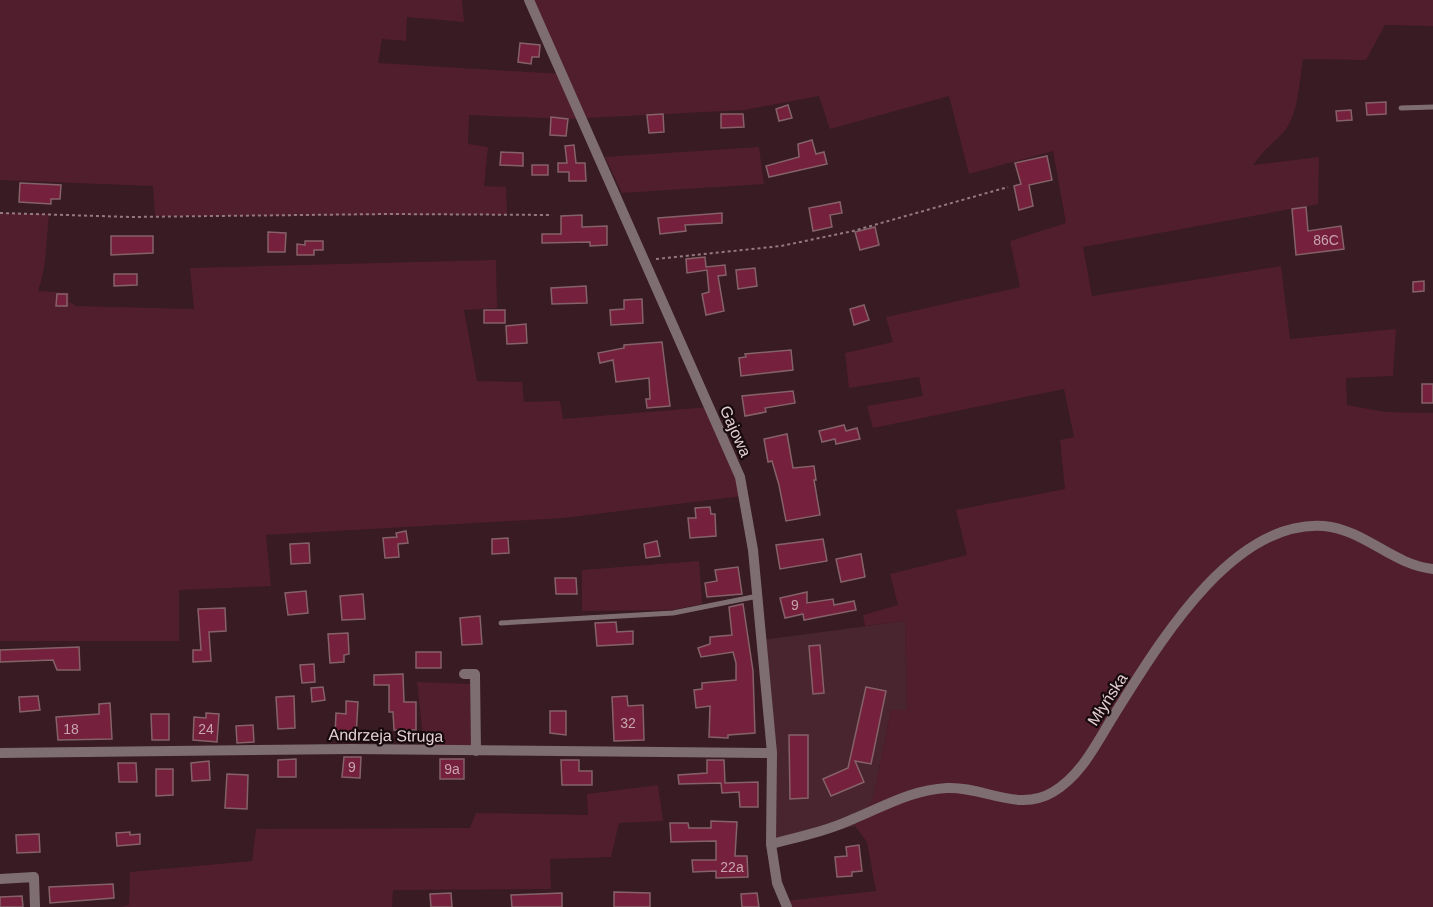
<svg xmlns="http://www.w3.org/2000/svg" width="1433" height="907" font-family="Arial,sans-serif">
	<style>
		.built { fill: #48252f }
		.green { fill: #511e2d }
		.building { fill: #75203c; stroke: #856269; stroke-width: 1.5 }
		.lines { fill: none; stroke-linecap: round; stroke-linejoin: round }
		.path { stroke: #927a80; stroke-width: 2; stroke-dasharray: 3 3; stroke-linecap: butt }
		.service { stroke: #7e6e71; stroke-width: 5 }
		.minor { stroke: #7e6e71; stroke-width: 10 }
		.labels { text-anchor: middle; stroke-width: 4.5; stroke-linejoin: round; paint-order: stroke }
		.number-label { font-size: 14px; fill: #c8a4ae }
		.street-label { font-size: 16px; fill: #e4d0d4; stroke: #170a0d }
	</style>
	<rect width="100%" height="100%" fill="#381b23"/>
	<!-- built -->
	<path class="built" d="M 905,621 L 907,710 L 891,710 L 873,799 L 855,826 L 771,844 L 762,640 Z"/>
	<!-- green -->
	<g class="green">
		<path d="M 0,0 L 462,0 L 464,22 L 407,17 L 406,41 L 382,39 L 378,63 L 561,74 L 529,0 L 1433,0 L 1433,26 L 1385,25 L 1366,60 L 1303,59 C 1299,82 1299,115 1283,133 C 1271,145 1264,150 1253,165 L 1319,157 L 1318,204 L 1083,247 L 1092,296 L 1281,266 L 1290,339 L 1396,329 L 1393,376 L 1346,378 L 1347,405 L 1385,412 L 1433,413 L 1433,907 L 787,907 L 784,901 L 876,891 L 867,842 L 855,826 L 873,799 L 891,710 L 907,710 L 905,621 L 865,626 L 863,615 L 898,605 L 890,574 L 967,555 L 956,510 L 1065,489 L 1060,440 L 1074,437 L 1064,389 L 873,428 L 867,406 L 923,396 L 919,377 L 849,388 L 845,353 L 893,342 L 886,317 L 1020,287 L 1010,241 L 1066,223 L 1053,151 L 969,174 L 949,96 L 830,129 L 819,96 L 744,110 L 568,119 L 469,115 L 468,144 L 488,147 L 484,186 L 506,187 L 507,215 L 155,216 L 153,186 L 0,180 Z"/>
		<path d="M 759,147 L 764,184 L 622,193 L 605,157 Z"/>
		<path d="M 0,213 L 49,214 C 46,242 47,265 38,291 L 69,293 L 69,302 L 76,306 L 194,309 L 190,268 L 496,260 L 497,308 L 464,310 L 477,381 L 522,382 L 524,402 L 560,401 L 563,419 L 709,407 L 743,496 L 563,518 L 266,535 L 271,586 L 179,590 L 179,641 L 0,641 Z"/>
		<path d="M 699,561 L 702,604 L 672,610 L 582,611 L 582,570 Z"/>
		<path d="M 417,682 L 470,684 L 471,745 L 424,746 Z"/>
		<path d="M 658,785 L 663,821 L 619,823 L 611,857 L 550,859 L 551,889 L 393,890 L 392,907 L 120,907 L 129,905 L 130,872 L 252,861 L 256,829 L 470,828 L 476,813 L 588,815 L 587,794 Z"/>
	</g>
	<!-- building -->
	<g class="building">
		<path d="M 520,43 L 540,45 L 539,57 L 532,57 L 531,64 L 518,62 Z"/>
		<path d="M 1386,102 L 1386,114 L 1367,115 L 1366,103 Z"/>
		<path d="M 788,105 L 792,118 L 779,121 L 776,109 Z"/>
		<path d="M 1351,110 L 1352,120 L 1337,121 L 1336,111 Z"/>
		<path d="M 663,114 L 664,132 L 649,133 L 647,115 Z"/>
		<path d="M 721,114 L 743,114 L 744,127 L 721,128 Z"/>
		<path d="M 551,117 L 568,119 L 566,136 L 550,135 Z"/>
		<path d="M 812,140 L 816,154 L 824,152 L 827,164 L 769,177 L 766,166 L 799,157 L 798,144 Z"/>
		<path d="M 574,145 L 576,163 L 585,163 L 586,181 L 569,181 L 569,172 L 558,172 L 558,163 L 567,163 L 565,146 Z"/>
		<path d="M 501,152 L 523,153 L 523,166 L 500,165 Z"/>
		<path d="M 1047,156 L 1052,180 L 1029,185 L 1033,206 L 1019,210 L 1014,186 L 1021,184 L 1015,163 Z"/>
		<rect x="532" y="165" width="16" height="10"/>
		<path d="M 20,183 L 61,185 L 60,199 L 51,199 L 51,204 L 19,202 Z"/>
		<path d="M 840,202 L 842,213 L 830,215 L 832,227 L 813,231 L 809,208 Z"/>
		<path d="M 1306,207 L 1308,231 L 1341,226 L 1344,249 L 1296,255 L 1292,209 Z"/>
		<path d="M 722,213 L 722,223 L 685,225 L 686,231 L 660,234 L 658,218 Z"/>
		<path d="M 582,215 L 582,227 L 607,226 L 607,245 L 590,246 L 590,242 L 542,243 L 542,234 L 561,234 L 561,216 Z"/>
		<path d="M 875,227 L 879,245 L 860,250 L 855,232 Z"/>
		<path d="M 268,232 L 286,233 L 285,252 L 268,252 Z"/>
		<path d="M 111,236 L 153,236 L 153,253 L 111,255 Z"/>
		<path d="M 305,241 L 323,241 L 323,250 L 314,250 L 314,255 L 297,255 L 297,244 L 305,245 Z"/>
		<path d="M 705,257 L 706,267 L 725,265 L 726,275 L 718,276 L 724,311 L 706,315 L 702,294 L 709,292 L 707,270 L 687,273 L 686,259 Z"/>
		<path d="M 755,268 L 757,286 L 738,289 L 736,270 Z"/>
		<path d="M 114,274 L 137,274 L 137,285 L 114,286 Z"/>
		<path d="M 1424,281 L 1424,291 L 1413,292 L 1413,282 Z"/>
		<path d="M 586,286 L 587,303 L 552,304 L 551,288 Z"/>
		<path d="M 57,294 L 67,294 L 67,306 L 56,306 Z"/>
		<path d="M 642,299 L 643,323 L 611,325 L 610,310 L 624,309 L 624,300 Z"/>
		<path d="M 864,305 L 869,320 L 854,325 L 850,309 Z"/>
		<rect x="484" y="310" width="21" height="13"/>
		<path d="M 526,324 L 527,343 L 507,344 L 506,326 Z"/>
		<path d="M 662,342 L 670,406 L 647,408 L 646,399 L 650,399 L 649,378 L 616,382 L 613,360 L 600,363 L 598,353 L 624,348 L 624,345 Z"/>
		<path d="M 791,350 L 793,370 L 741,376 L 739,358 L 746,357 L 745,354 Z"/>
		<rect x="1422" y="384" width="11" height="19"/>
		<path d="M 793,391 L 795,403 L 765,408 L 766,412 L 745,416 L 742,396 Z"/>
		<path d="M 844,425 L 846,431 L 857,428 L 860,439 L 836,444 L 835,439 L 822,442 L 819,431 Z"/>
		<path d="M 787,434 L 793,468 L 814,466 L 816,480 L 814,480 L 820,515 L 786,521 L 779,485 L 772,461 L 768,462 L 764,439 Z"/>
		<path d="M 710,507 L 711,514 L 715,514 L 716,536 L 690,538 L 688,518 L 696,518 L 695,508 Z"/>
		<path d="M 406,531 L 408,543 L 398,544 L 399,557 L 385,558 L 383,538 L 397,537 L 396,533 Z"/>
		<path d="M 508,538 L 509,553 L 492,554 L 492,539 Z"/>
		<path d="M 823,539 L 827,561 L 780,569 L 776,545 Z"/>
		<path d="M 657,541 L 660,556 L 646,558 L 644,544 Z"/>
		<path d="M 309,543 L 310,563 L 291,564 L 290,544 Z"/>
		<path d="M 861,554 L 865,577 L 841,582 L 836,559 Z"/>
		<path d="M 738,567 L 742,594 L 707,597 L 705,583 L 717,581 L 715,570 Z"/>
		<path d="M 555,578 L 576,578 L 577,594 L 556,594 Z"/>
		<path d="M 306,591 L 308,613 L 288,615 L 285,593 Z"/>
		<path d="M 807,592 L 807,603 L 833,599 L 834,605 L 854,601 L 856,610 L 804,620 L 803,614 L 785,618 L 780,598 Z"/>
		<path d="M 363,594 L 365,619 L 342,620 L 340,596 Z"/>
		<path d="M 743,604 L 753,671 L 755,733 L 728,735 L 728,738 L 709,737 L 710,706 L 696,708 L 694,690 L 702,689 L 702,683 L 736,680 L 736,663 L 733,652 L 701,657 L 698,648 L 710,644 L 710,637 L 732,635 L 729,607 Z"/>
		<path d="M 225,608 L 226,631 L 209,632 L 211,661 L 193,662 L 193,650 L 201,650 L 198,609 Z"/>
		<path d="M 480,616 L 482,644 L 462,645 L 460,618 Z"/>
		<path d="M 616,622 L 617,632 L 633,631 L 633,644 L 597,646 L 595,623 Z"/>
		<path d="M 348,633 L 349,654 L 344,655 L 344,662 L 330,663 L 328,634 Z"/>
		<path d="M 820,645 L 824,693 L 813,694 L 809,646 Z"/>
		<path d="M 79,647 L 80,670 L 57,670 L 53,660 L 0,662 L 0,650 Z"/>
		<rect x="416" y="652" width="25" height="16"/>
		<path d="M 314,664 L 315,682 L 302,683 L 300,665 Z"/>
		<path d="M 403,674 L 404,702 L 416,702 L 416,730 L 394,730 L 393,712 L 389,712 L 389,685 L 374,685 L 374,675 Z"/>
		<path d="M 323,687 L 325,700 L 312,702 L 311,688 Z"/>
		<path d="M 866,687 L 886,691 L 871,764 L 855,761 L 864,782 L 831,796 L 823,779 L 848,768 Z"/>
		<path d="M 38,696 L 40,710 L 20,712 L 19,697 Z"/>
		<path d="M 294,696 L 295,728 L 278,729 L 276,697 Z"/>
		<path d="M 627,696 L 628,706 L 643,705 L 644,740 L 614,741 L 612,697 Z"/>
		<path d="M 346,701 L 358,702 L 356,737 L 335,735 L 336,713 L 346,714 Z"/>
		<path d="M 110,703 L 112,739 L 58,740 L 56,717 L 99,714 L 99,704 Z"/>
		<path d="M 550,711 L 566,711 L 566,735 L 550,733 Z"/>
		<path d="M 206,713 L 219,714 L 217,742 L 193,740 L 194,717 L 206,718 Z"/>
		<path d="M 151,714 L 169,714 L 169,740 L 152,740 Z"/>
		<path d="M 253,725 L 254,742 L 237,743 L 236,726 Z"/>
		<path d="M 789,735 L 808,735 L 808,798 L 790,799 Z"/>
		<path d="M 344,757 L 361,757 L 360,778 L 342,777 Z"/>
		<path d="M 296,759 L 296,777 L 278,777 L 278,760 Z"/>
		<rect x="440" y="759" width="24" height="20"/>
		<path d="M 561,760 L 579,760 L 579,771 L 592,771 L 592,785 L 562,785 Z"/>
		<path d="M 707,760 L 724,760 L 725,783 L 758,782 L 758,807 L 740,807 L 739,792 L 722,793 L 721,783 L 679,784 L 678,775 L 707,773 Z"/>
		<path d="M 209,761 L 210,780 L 192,781 L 191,763 Z"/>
		<path d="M 118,763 L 136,763 L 137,782 L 119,782 Z"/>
		<path d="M 156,769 L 173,769 L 173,795 L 156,796 Z"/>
		<path d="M 227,774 L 248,775 L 247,809 L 225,808 Z"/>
		<path d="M 711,821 L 737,822 L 735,856 L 747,856 L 748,877 L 716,878 L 716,871 L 693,872 L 692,860 L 716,860 L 716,841 L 671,842 L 670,823 L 688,823 L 689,828 L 711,828 Z"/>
		<path d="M 130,832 L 130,835 L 140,834 L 140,844 L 117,846 L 116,833 Z"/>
		<path d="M 39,834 L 40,852 L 17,853 L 16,835 Z"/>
		<path d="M 859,845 L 862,871 L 852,872 L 852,876 L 837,877 L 835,857 L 847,856 L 846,847 Z"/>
		<path d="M 113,884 L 114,898 L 50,903 L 49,887 Z"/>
		<path d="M 614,892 L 650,893 L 650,907 L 614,907 Z"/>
		<path d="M 451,893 L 452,907 L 431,907 L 430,894 Z"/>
		<path d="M 562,893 L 562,907 L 512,907 L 511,895 Z"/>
		<path d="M 757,893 L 759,907 L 742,907 L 741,894 Z"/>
		<path d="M 22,896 L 23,907 L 0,907 L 0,897 Z"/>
	</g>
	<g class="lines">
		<!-- path -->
		<g class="path">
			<path d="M 0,213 L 131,217 L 388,214 L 552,215"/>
			<path d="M 656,259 L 781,246 L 853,231 L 1008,187"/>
		</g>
		<!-- service -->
		<g class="service">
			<path d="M 1401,108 L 1433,107"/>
			<path d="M 501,623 L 673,613 L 758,596"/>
		</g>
		<!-- minor -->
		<g class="minor">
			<path d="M 529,0 L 740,477 L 753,550 L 772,753 L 771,844 L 777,883 L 787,907"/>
			<path d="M 464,674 L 475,674 L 476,751"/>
			<path d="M 0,753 L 351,749 L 772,753"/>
			<path d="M 771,844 C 798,837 827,831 853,819 C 885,806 911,790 947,788 C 983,786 1018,813 1053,792 C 1082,775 1097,742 1114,715 C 1157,647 1231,519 1324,526 C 1365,530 1393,565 1433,569"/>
			<path d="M 0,879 L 34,877 L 35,907"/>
		</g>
	</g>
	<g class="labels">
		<!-- number labels -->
		<g class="number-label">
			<text x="1326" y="245">86C</text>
			<text x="795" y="610">9</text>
			<text x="628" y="728">32</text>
			<text x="71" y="734">18</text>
			<text x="206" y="734">24</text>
			<text x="352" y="772">9</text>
			<text x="452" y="774">9a</text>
			<text x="732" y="872">22a</text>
		</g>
		<!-- street labels -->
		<g class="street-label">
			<text transform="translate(736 431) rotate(66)" y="6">Gajowa</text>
			<text transform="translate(1107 699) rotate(-57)" y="6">Młyńska</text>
			<text transform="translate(386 735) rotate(1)" y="6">Andrzeja Struga</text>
		</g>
	</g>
</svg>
